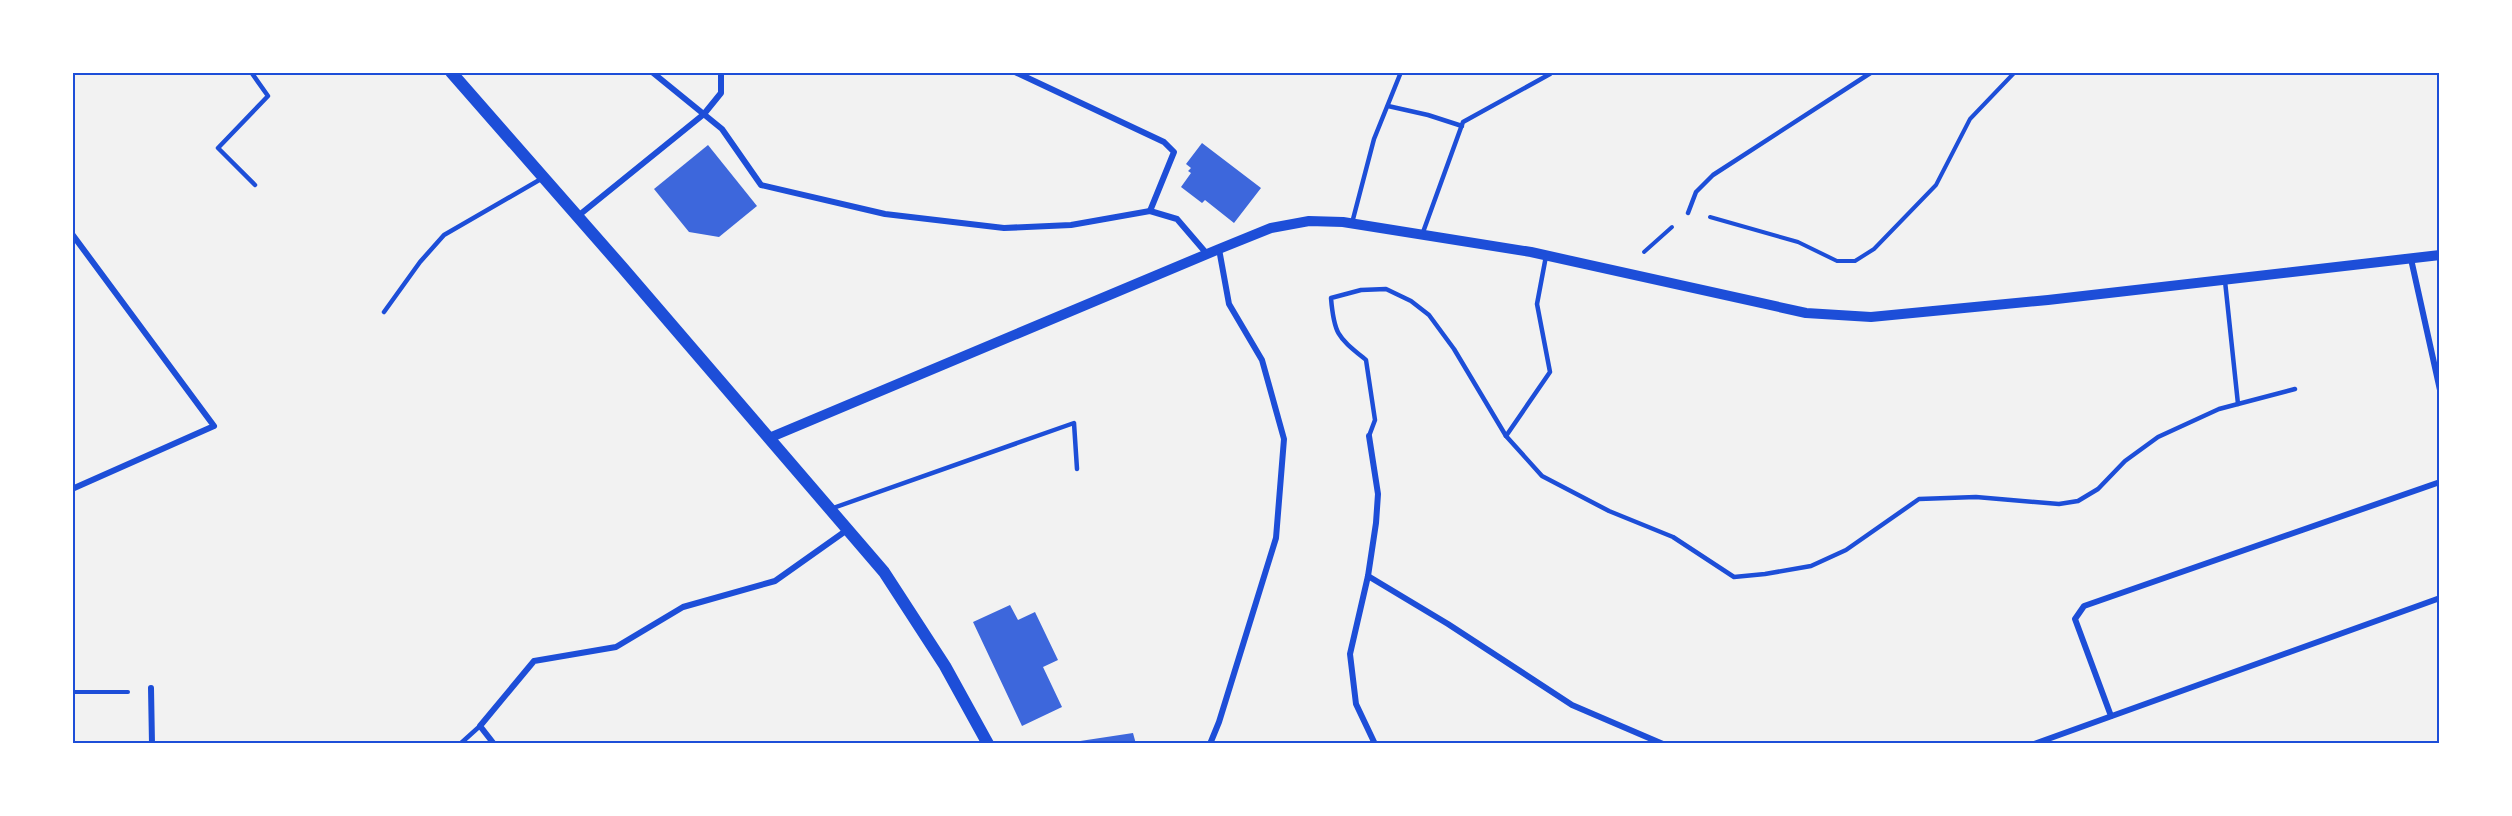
<svg xmlns="http://www.w3.org/2000/svg" width="2512" height="816" font-family="'Open Sans',sans-serif">
	<style>
		.building { fill: #3d67dc }
		.lines { fill: none; stroke-linecap: round; stroke-linejoin: round }
		.path { stroke: #1d4ed8; stroke-width: 4 }
		.service { stroke: #1d4ed8; stroke-width: 4.5 }
		.minor { stroke: #1d4ed8; stroke-width: 6 }
		.tertiary { stroke: #1d4ed8; stroke-width: 10 }
		.secondary { stroke: #1d4ed8; stroke-width: 12 }
		.neatline { fill: none; stroke: #1d4ed8; stroke-width: 2 }
	</style>
	<rect width="100%" height="100%" fill="#f2f2f2"/>
	<!-- building -->
	<g class="building">
		<path d="M 1202,143 L 1261,188 L 1234,223 L 1205,200 L 1202,203 L 1181,187 L 1191,173 L 1188,171 L 1191,168 L 1186,164 Z"/>
		<path d="M 708,145 L 757,206 L 719,237 L 689,232 L 654,189 Z"/>
		<path d="M 1010,605 L 1018,620 L 1035,612 L 1058,660 L 1043,667 L 1062,707 L 1022,726 L 973,622 Z"/>
		<path d="M 1133,733 L 1136,744 L 1067,744 L 1067,743 Z"/>
	</g>
	<g class="lines">
		<!-- path -->
		<g class="path">
			<path d="M 1710,217 L 1798,242 L 1837,261 L 1855,261 L 1874,249 L 1936,185 L 1970,119 L 2015,72"/>
			<path d="M 1644,252 L 1672,227"/>
			<path d="M 72,692 L 128,692"/>
		</g>
		<!-- service -->
		<g class="service">
			<path d="M 251,72 L 268,96 L 218,148 L 255,185"/>
			<path d="M 1388,106 L 1428,115 L 1462,126"/>
			<path d="M 1688,213 L 1696,192 L 1713,175 L 1872,72"/>
			<path d="M 1352,223 L 1374,139 L 1401,72"/>
			<path d="M 1422,235 L 1463,122 L 1550,74"/>
			<path d="M 2225,281 L 2238,404"/>
			<path d="M 384,312 L 420,262 L 444,235 L 541,179"/>
			<path d="M 1369,436 L 1375,420 L 1366,360 C 1338,337 1334,335 1331,298 L 1361,290 L 1386,289 L 1411,301 L 1429,315 L 1454,349 L 1506,436 L 1542,476 L 1609,511 L 1673,537 L 1734,577 L 1765,574 L 1811,566 L 1846,550 L 1919,499 L 1976,497 L 2059,504 L 2078,501 L 2098,489 L 2125,461 L 2158,437 L 2219,409 L 2295,389"/>
			<path d="M 1506,436 L 1550,372 L 1537,304 L 1546,256"/>
			<path d="M 833,508 L 1074,423 L 1077,469"/>
			<path d="M 460,744 L 480,726"/>
		</g>
		<!-- minor -->
		<g class="minor">
			<path d="M 652,72 L 722,129 L 761,185 L 885,214 L 1004,228 L 1071,225 L 1150,211 L 1177,219 L 1207,254"/>
			<path d="M 1015,72 L 1164,142 L 1174,152 L 1150,211"/>
			<path d="M 578,216 L 704,114 L 721,93 L 721,72"/>
			<path d="M 72,234 L 214,426 L 72,489"/>
			<path d="M 2411,259 L 2440,390"/>
			<path d="M 1369,436 L 1378,494 L 1376,523 L 1368,576 L 1350,654 L 1356,704 L 1375,744"/>
			<path d="M 1368,576 L 1448,624 L 1572,705 L 1663,744"/>
			<path d="M 151,688 L 152,744"/>
			<path d="M 2111,716 L 2075,619 L 2084,606 L 2440,482"/>
			<path d="M 494,744 L 480,726 L 534,661 L 616,647 L 683,607 L 775,581 L 847,530"/>
			<path d="M 1210,744 L 1219,722 L 1276,538 L 1284,439 L 1262,360 L 1229,304 L 1219,249"/>
			<path d="M 2034,744 L 2440,598"/>
		</g>
		<!-- tertiary -->
		<path class="tertiary" d="M 769,438 L 1219,249 L 1271,228 L 1309,221 L 1343,222 L 1531,252 L 1806,313 L 1871,317 L 2048,300 L 2440,255"/>
		<!-- secondary -->
		<path class="secondary" d="M 451,72 L 622,267 L 884,572 L 945,666 L 988,744"/>
	</g>
	<!-- border -->
	<rect width="2512" height="816" fill="none" stroke="#ffffff" stroke-width="147"/>
	<rect x="74" y="74" width="2364" height="668" class="neatline"/>
</svg>
